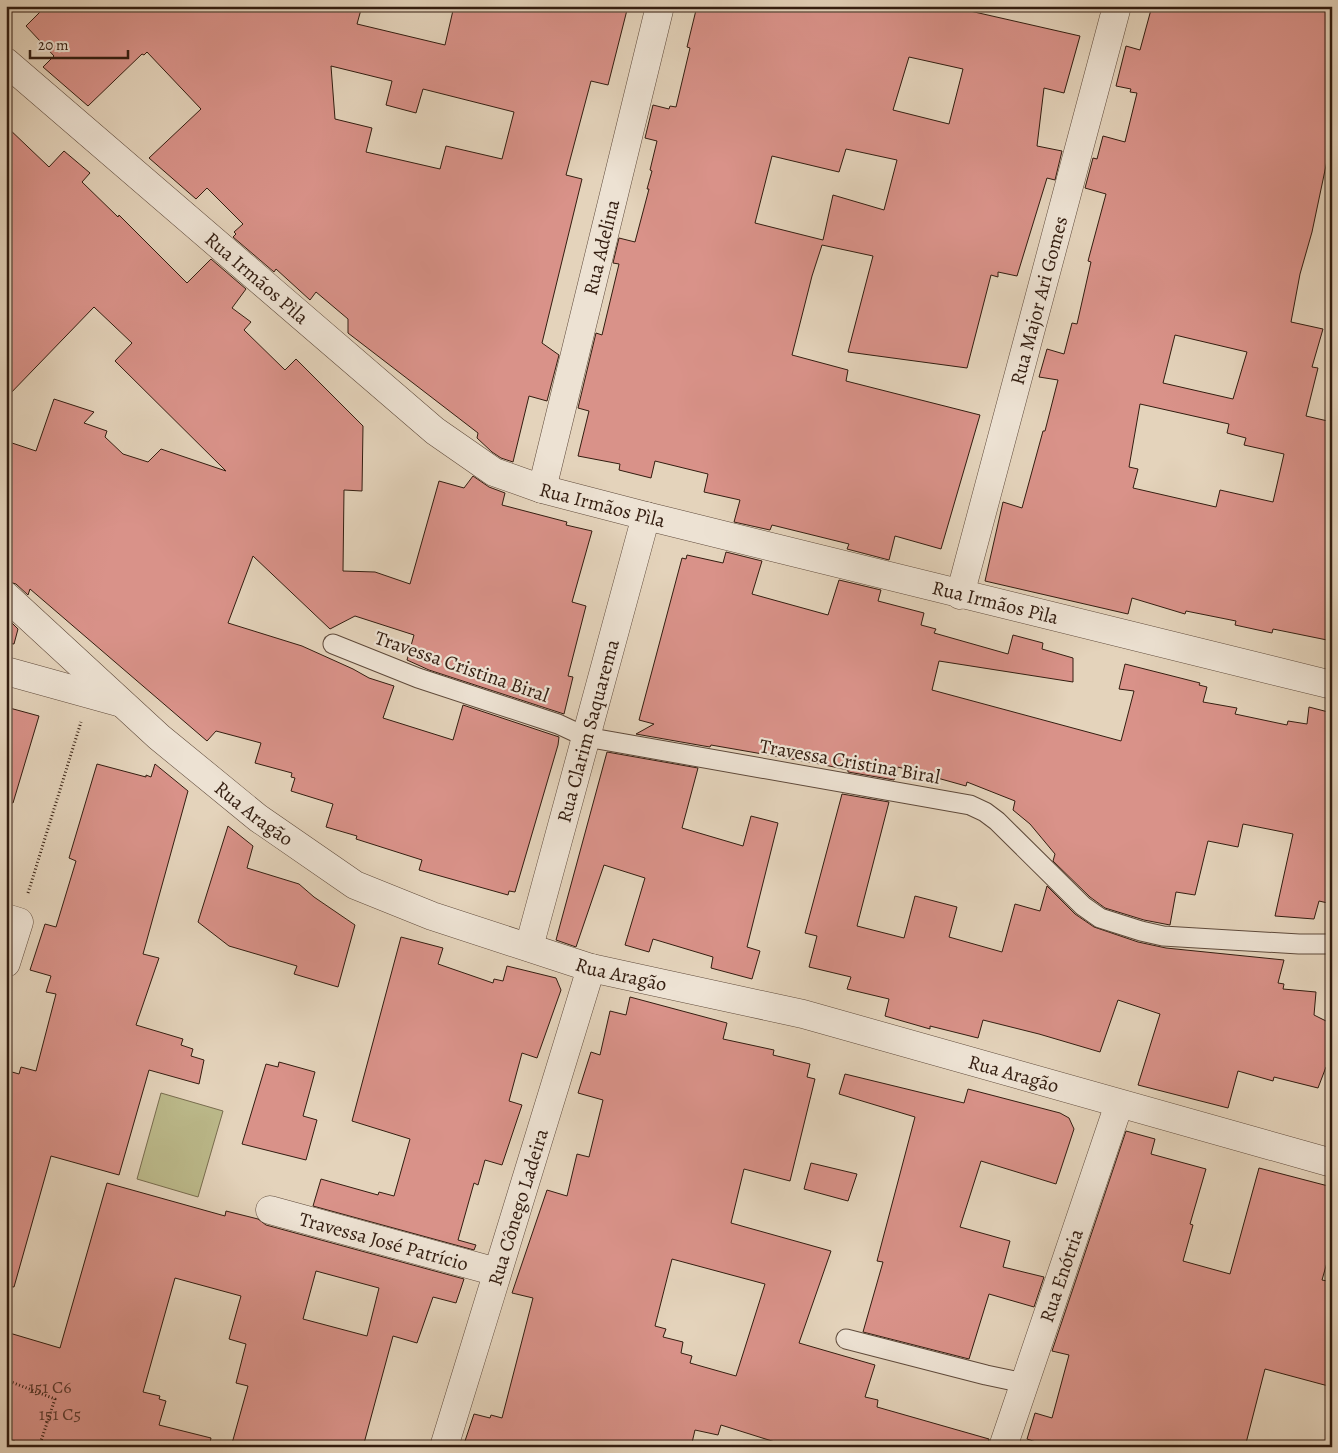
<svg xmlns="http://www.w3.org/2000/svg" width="1338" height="1453" font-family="Alegreya,serif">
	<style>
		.green { fill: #bcba8b; stroke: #786c4e }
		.building { fill: #d99289; stroke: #331d10; fill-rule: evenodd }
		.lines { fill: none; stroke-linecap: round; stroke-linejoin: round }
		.service-casing { stroke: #5f4a3b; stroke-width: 21 }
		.minor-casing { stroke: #5f4a3b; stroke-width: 29 }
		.path { stroke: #331d10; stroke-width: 3; stroke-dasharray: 1 2.5; stroke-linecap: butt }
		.service { stroke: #ede2d3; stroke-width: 19 }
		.minor { stroke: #ede2d3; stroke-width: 28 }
		.labels { text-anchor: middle; stroke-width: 4.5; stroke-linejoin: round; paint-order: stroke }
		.number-label { font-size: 18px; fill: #5c3a2e }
		.street-label { font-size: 20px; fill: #331d10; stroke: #ede2d3 }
	</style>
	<rect width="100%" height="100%" fill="#e4d3bb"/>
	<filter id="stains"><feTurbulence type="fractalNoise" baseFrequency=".004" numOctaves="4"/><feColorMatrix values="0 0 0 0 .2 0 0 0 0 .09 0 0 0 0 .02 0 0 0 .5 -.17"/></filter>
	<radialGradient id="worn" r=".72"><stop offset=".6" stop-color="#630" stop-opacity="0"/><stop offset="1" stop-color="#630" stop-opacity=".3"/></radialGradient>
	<!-- green -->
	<path class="green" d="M 161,1093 L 223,1111 L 198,1197 L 137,1179 Z"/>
	<!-- building -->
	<g class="building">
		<path d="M 46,6 L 362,6 L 357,24 L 445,45 L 454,6 L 628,6 L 608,85 L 591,81 L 566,175 L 582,179 L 542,343 L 559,355 L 547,401 L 529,396 L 513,462 L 501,458 L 492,452 L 477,438 L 478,433 L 348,333 L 348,319 L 316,292 L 310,300 L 276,269 L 274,272 L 233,237 L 236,234 L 234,232 L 243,224 L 207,188 L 196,199 L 149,158 L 201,109 L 147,52 L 144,55 L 142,54 L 88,106 L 43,67 L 54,56 L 26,26 ZM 331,66 L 392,81 L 386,105 L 416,113 L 423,89 L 514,112 L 502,159 L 446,146 L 440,169 L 366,152 L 372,128 L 335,119 Z"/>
		<path d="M 697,6 L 948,6 L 1080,36 L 1064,93 L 1044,88 L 1037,146 L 1062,151 L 1055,180 L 1047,178 L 1017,276 L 998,272 L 998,277 L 991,275 L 967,368 L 848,352 L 873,256 L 822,245 L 812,276 L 792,355 L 848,370 L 846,381 L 980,415 L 941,549 L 895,536 L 889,560 L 847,549 L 849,544 L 772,525 L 770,530 L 734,522 L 740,500 L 704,492 L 708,474 L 655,461 L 651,478 L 619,470 L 620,464 L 578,456 L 589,411 L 578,408 L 596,333 L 602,335 L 619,264 L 613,263 L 619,238 L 635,242 L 649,189 L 647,189 L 652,171 L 650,170 L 657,141 L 645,138 L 653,105 L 669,109 L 670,106 L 676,107 L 690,48 L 687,47 ZM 909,57 L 963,69 L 949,124 L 893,110 ZM 846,149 L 897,160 L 884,210 L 833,195 L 823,240 L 755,223 L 772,156 L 839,172 Z"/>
		<path d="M 1152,6 L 1332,6 L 1332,137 L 1312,232 L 1300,274 L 1291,322 L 1323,329 L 1312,367 L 1318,368 L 1306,416 L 1332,422 L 1332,641 L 1273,629 L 1272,633 L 1235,625 L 1236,621 L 1186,611 L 1185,614 L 1132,598 L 1128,614 L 985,581 L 1003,502 L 1022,508 L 1043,431 L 1045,431 L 1058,380 L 1039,377 L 1047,349 L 1064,354 L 1072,323 L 1077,324 L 1091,262 L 1088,261 L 1106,194 L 1085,188 L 1093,158 L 1097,159 L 1103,136 L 1125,142 L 1137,93 L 1130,92 L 1131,89 L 1116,86 L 1126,46 L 1140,50 ZM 1175,335 L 1247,352 L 1233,399 L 1163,383 ZM 1140,404 L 1229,424 L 1227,433 L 1246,438 L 1244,445 L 1284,454 L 1273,502 L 1220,490 L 1216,507 L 1133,488 L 1138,469 L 1129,467 Z"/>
		<path d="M 6,126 L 49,167 L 64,151 L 90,173 L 82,182 L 118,217 L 119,215 L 187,283 L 211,259 L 246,289 L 232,308 L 251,322 L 244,330 L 285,370 L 296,359 L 363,426 L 362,491 L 344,490 L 343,571 L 375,572 L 410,584 L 439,481 L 464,488 L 473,476 L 489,487 L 505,493 L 502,505 L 567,522 L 566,525 L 592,531 L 572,602 L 586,606 L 568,676 L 573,677 L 564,714 L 429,670 L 407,660 L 414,635 L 355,616 L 330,629 L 253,556 L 228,623 L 302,646 L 353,669 L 369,678 L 394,686 L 383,718 L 453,740 L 463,705 L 559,737 L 558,745 L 515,892 L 509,891 L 508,895 L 419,870 L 422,860 L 356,839 L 357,836 L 326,827 L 333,804 L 291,791 L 295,778 L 291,777 L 292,773 L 255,763 L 261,743 L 216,731 L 207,741 L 30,589 L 28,595 L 16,584 L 6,581 L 6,441 L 36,451 L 54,399 L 94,412 L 84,423 L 107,431 L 105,437 L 123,454 L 148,462 L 161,449 L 226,471 L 115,361 L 132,343 L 94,307 L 6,398 Z"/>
		<path d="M 726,552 L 762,561 L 752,594 L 828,615 L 839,580 L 881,590 L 878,601 L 924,613 L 921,625 L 936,629 L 934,633 L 1008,654 L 1013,635 L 1043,643 L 1042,649 L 1073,658 L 1073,682 L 939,661 L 932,690 L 1121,741 L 1134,691 L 1119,689 L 1125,664 L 1200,683 L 1199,685 L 1207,687 L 1203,702 L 1237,708 L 1235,714 L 1287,725 L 1288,721 L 1307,724 L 1309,707 L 1332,713 L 1332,904 L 1319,901 L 1314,919 L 1275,916 L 1293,834 L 1243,824 L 1238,847 L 1208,841 L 1195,895 L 1176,892 L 1170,925 L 1144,920 L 1105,908 L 1090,897 L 1053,861 L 1055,854 L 1030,824 L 1013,810 L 1015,801 L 967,782 L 966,786 L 898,767 L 894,780 L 848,772 L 848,770 L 820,764 L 711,745 L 710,747 L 704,746 L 636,734 L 654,724 L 639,720 L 682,558 L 686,559 L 687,555 L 723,563 Z"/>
		<path d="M 6,617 L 18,629 L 14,644 L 6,643 Z"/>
		<path d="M 6,707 L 39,716 L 13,803 L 6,802 Z"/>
		<path d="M 607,752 L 698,768 L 682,828 L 743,846 L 751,816 L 778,823 L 747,947 L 760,951 L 752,979 L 711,968 L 713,957 L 653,939 L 649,952 L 625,945 L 645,878 L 604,865 L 576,947 L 556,940 Z"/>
		<path d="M 97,764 L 146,777 L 146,775 L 151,777 L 155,764 L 188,791 L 143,954 L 159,958 L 136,1025 L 183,1039 L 181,1045 L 193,1049 L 191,1056 L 204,1060 L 199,1084 L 149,1070 L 119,1175 L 51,1156 L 14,1287 L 6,1286 L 6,1089 L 12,1072 L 19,1074 L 21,1067 L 36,1071 L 56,994 L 46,992 L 51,976 L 30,970 L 45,924 L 56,927 L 76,861 L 69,858 Z"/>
		<path d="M 842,794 L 889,802 L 857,926 L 904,938 L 915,896 L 957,907 L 949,937 L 1002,952 L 1015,904 L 1040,911 L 1047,886 L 1075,914 L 1094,927 L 1138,942 L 1166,948 L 1284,960 L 1278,983 L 1284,984 L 1283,989 L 1316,992 L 1314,1015 L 1332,1024 L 1332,1068 L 1326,1067 L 1318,1088 L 1274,1077 L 1273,1081 L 1238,1071 L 1228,1108 L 1138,1085 L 1160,1014 L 1118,1000 L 1100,1052 L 1039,1034 L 983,1020 L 978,1038 L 930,1026 L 930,1029 L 885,1016 L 889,999 L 847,989 L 851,977 L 809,967 L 817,936 L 805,933 Z"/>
		<path d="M 228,826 L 253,846 L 247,868 L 299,884 L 314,897 L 355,925 L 338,987 L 294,974 L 297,966 L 229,946 L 198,922 Z"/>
		<path d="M 401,937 L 443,948 L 438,964 L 493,983 L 494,979 L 503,981 L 507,966 L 556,978 L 561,990 L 537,1058 L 522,1053 L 509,1101 L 522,1105 L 502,1165 L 485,1160 L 478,1185 L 474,1183 L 458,1240 L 476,1245 L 474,1250 L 313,1206 L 321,1179 L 378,1195 L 379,1192 L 394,1196 L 410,1139 L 352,1121 Z"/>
		<path d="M 630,997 L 727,1023 L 723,1039 L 774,1050 L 773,1055 L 810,1064 L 807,1077 L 815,1079 L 790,1181 L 744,1169 L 731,1223 L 831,1251 L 799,1343 L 875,1365 L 865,1397 L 878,1400 L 877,1407 L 989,1439 L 988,1447 L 791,1447 L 721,1425 L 718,1435 L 695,1430 L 691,1447 L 463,1447 L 474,1414 L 490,1418 L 491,1415 L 502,1418 L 533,1298 L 512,1293 L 547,1190 L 567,1196 L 577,1154 L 589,1157 L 603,1100 L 578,1093 L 591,1052 L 600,1055 L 610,1011 L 626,1015 ZM 672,1259 L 765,1284 L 736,1376 L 690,1363 L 692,1356 L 681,1353 L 683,1342 L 663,1337 L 666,1329 L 655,1326 Z"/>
		<path d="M 279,1062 L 315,1072 L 303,1116 L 317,1120 L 306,1160 L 242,1144 L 266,1064 L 278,1067 Z"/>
		<path d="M 845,1074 L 964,1103 L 968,1089 L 1060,1113 L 1069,1118 L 1074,1129 L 1056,1184 L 981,1161 L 960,1227 L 1010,1241 L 1003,1267 L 1044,1277 L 1034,1307 L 989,1294 L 969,1359 L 863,1332 L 883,1262 L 877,1261 L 915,1117 L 839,1094 Z"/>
		<path d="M 1126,1131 L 1155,1139 L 1151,1154 L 1206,1169 L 1190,1224 L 1193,1225 L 1183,1261 L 1230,1274 L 1259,1168 L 1332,1187 L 1332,1245 L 1322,1280 L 1332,1282 L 1332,1387 L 1265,1369 L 1245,1447 L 1051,1447 L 1027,1439 L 1035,1413 L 1052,1418 L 1069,1355 L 1052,1351 Z"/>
		<path d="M 811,1163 L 857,1174 L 848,1201 L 804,1189 Z"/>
		<path d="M 107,1183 L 225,1216 L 226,1211 L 258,1219 L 266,1225 L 464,1279 L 456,1303 L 433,1297 L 417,1343 L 393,1336 L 363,1447 L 231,1447 L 248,1386 L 236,1383 L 246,1344 L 229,1339 L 241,1296 L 175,1278 L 143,1392 L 160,1396 L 159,1399 L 166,1401 L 159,1425 L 211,1438 L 209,1447 L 14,1447 L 15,1441 L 6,1440 L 6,1332 L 60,1348 ZM 316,1271 L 379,1288 L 367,1336 L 303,1319 Z"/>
	</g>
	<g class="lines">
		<!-- service casing -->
		<g class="service-casing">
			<g id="service">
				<path d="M 333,644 L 418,678 L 558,724 L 586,737 L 970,805 L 985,812 L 997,821 L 1083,906 L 1100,918 L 1141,931 L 1163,936 L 1299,944 L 1332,944"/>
				<path d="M 846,1339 L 986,1375 L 1024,1383"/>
			</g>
		</g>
		<!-- minor casing -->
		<g class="minor-casing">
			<g id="minor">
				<path id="s1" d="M 6,62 L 435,431 L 494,472 L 542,489 L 646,516 L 1332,685"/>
				<path id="s2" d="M 542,489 L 660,6"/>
				<path id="s3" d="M 960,595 L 1117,6"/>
				<path id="s4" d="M 6,596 L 159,737 L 258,818 L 355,885 L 432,916 L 591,968 L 803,1014 L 1332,1163"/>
				<path d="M 6,671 L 118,702"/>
				<path d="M 6,918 L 19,922 L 6,963"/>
				<path id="s5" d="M 529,947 L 646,516"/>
				<path id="s6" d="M 270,1210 L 497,1272"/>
				<path id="s7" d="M 444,1447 L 591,968"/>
				<path id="s8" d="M 1003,1447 L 1119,1104"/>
			</g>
		</g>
		<!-- path -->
		<g class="path">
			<path d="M 28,893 L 81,722"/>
			<path d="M 6,1380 L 55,1399 L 39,1447"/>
		</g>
		<!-- service -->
		<use href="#service" class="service"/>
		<!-- minor -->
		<use href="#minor" class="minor"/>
	</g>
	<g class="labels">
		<!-- number labels -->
		<g class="number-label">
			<text x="50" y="1393">151 C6</text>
			<text x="60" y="1420">151 C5</text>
		</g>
		<!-- street labels -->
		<g class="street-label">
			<text dy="7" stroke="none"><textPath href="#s2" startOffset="249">Rua Adelina</textPath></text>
			<text dy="7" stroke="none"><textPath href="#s1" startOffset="331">Rua Irmãos Pìla</textPath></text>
			<text dy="7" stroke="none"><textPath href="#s3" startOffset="305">Rua Major Ari Gomes</textPath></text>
			<text dy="7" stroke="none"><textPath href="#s1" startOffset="751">Rua Irmãos Pìla</textPath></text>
			<text dy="7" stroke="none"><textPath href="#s1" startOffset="1156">Rua Irmãos Pìla</textPath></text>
			<text transform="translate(462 666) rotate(19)" y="7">Travessa Cristina Biral</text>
			<text dy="7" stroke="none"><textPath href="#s5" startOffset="224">Rua Clarim Saquarema</textPath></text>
			<text transform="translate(850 761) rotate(10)" y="7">Travessa Cristina Biral</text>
			<text dy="7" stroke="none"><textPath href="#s4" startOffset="330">Rua Aragão</textPath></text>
			<text dy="7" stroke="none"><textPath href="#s4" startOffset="735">Rua Aragão</textPath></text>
			<text dy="7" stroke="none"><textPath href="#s4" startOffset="1140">Rua Aragão</textPath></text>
			<text dy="7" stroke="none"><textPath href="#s7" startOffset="251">Rua Cônego Ladeira</textPath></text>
			<text dy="7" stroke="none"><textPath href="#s6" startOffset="118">Travessa José Patrício</textPath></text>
			<text dy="7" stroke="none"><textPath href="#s8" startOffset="181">Rua Enótria</textPath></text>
		</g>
	</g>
	<!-- margin -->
	<rect width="1338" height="1453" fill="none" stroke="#e4d3bb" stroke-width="25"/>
	<rect x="8" y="8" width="1323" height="1438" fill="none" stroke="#331d10" stroke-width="2.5"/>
	<rect x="12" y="12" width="1313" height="1428" fill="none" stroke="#331d10"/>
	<!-- scale -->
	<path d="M30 50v8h98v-8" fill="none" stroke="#331d10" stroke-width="2.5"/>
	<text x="38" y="50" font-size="15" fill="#331d10" stroke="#ede2d3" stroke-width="4" paint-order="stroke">20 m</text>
	<rect width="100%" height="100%" filter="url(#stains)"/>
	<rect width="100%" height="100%" fill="url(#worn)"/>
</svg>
